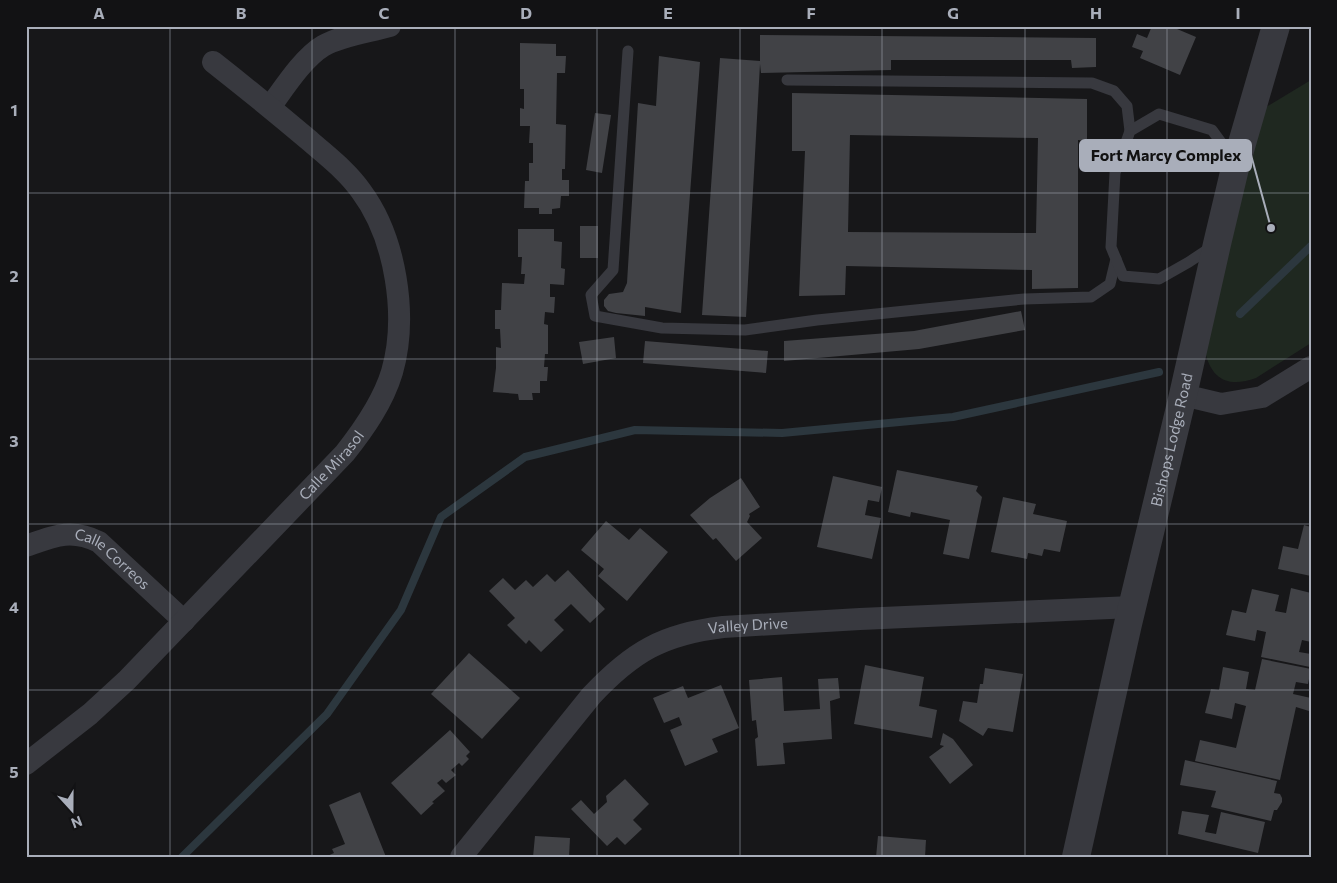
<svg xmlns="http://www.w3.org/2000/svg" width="1337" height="883" font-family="Commissioner,sans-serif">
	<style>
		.green { fill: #1f2820 }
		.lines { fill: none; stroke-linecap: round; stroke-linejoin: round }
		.stream { stroke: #2c373e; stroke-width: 8 }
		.building { fill: #414246; fill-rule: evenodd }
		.service { stroke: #38393f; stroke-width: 11 }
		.minor { stroke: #38393f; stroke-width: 22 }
		.tertiary { stroke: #38393f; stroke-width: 28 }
		.grid { fill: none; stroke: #a9aeba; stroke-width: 1; stroke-opacity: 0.55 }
		.labels { text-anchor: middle; stroke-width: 4; stroke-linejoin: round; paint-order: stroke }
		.street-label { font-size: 15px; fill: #a9aeba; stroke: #121214 }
		.leader { fill: none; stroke: #a9aeba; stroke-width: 2 }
		.callout-dot { fill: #a9aeba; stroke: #121214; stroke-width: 2 }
		.callout { fill: #a9aeba; stroke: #a9aeba; stroke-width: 2 }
		.callout-label { font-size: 16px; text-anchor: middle; font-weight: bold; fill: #111 }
		.neatline { fill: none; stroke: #a9aeba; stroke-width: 2 }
		.grid-label { font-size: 16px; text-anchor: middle; font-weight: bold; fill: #a9aeba }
	</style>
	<rect width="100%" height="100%" fill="#171719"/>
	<!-- green -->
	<path class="green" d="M 1311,80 L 1311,343 L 1256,378 C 1229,388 1211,380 1205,351 L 1258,112 Z"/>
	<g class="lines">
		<!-- stream -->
		<g class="stream">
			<path d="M 1240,314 L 1311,246"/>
			<path d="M 182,857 L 327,714 L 401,610 L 441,517 L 525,457 L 635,430 L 782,433 L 953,417 L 1159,372"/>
		</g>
	</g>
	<!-- building -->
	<g class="building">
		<path d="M 1152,26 L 1170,26 L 1196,37 L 1180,75 L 1140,58 L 1143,51 L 1132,47 L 1137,34 L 1147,38 Z"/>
		<path d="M 760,35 L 1096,38 L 1096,67 L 1072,68 L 1071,60 L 891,60 L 891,70 L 761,73 L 760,64 L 746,317 L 702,315 L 720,58 L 760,61 Z"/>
		<path d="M 520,43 L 556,44 L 556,56 L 566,56 L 565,73 L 557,73 L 556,124 L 566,125 L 565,169 L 562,169 L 562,180 L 569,180 L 569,196 L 561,196 L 560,208 L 552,209 L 552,214 L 539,214 L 539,208 L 524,208 L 525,181 L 529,181 L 529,163 L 533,163 L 533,143 L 529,143 L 530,126 L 520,126 L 520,108 L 524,109 L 524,89 L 520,89 Z"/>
		<path d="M 659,56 L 700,62 L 681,313 L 645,307 L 645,316 L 616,313 L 608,311 L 604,306 L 604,300 L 609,294 L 623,292 L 627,283 L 638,103 L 656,106 Z"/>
		<path d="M 792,93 L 1087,99 L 1087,141 L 1078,140 L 1078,288 L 1032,289 L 1032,270 L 846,266 L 845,295 L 799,296 L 805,151 L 792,151 ZM 850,135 L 1038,138 L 1036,233 L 848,232 Z"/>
		<path d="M 595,113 L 611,115 L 602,173 L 586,170 Z"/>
		<rect x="580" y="226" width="18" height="32"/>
		<path d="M 518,229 L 554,229 L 554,241 L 562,242 L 561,268 L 565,269 L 564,285 L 550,284 L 550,297 L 555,297 L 554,313 L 545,312 L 544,324 L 548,325 L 548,354 L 545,354 L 544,367 L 548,367 L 547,381 L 540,381 L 540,393 L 532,393 L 533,400 L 519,400 L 518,394 L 493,392 L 496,368 L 496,347 L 501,348 L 500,329 L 495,329 L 495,310 L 501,310 L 502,283 L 524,284 L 525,274 L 521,274 L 522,257 L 518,257 Z"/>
		<path d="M 1021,311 L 1025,330 L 919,349 L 784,361 L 784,341 L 914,331 Z"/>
		<path d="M 614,337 L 616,358 L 583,364 L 579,342 Z"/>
		<path d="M 645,341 L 768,351 L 766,373 L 643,363 Z"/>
		<path d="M 897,470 L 978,486 L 976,491 L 982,497 L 969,559 L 943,554 L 950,520 L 911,512 L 910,517 L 888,512 Z"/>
		<path d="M 833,476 L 882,487 L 879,502 L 868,500 L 865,515 L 881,518 L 872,559 L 817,547 Z"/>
		<path d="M 741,478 L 760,507 L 749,514 L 750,516 L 747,522 L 762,538 L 736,561 L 716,538 L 713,540 L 690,515 L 710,498 Z"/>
		<path d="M 1003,497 L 1036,504 L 1033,514 L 1067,521 L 1060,552 L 1044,549 L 1042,556 L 1028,553 L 1027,559 L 991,552 Z"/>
		<path d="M 606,521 L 629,540 L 640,528 L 668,552 L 627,601 L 598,576 L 604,569 L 581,550 Z"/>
		<path d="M 1304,525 L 1311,527 L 1311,576 L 1278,569 L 1283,546 L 1298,549 Z"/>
		<path d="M 568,570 L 605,609 L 590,623 L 571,604 L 554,620 L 564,630 L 541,652 L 529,640 L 526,644 L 507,625 L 515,618 L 489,591 L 503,578 L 515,590 L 526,580 L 533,587 L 547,574 L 555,582 Z"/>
		<path d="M 1291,588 L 1311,593 L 1311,642 L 1302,640 L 1299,652 L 1311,654 L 1310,667 L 1261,657 L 1266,632 L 1257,630 L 1255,641 L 1226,635 L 1232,610 L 1246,613 L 1252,589 L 1279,595 L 1275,611 L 1286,613 Z"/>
		<path d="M 469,653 L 520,698 L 482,739 L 431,694 Z"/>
		<path d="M 1262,659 L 1311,669 L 1308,684 L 1296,682 L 1293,694 L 1311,698 L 1311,701 L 1309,711 L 1296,707 L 1280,780 L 1195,761 L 1200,740 L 1236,748 L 1246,706 L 1235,703 L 1232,719 L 1205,713 L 1211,689 L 1219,690 L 1223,667 L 1249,672 L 1246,689 L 1255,690 Z"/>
		<path d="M 865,665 L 924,677 L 919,706 L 937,710 L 932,738 L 854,724 Z"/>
		<path d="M 985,668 L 1023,674 L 1013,732 L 988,728 L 983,736 L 959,721 L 963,701 L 977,703 L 980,684 L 983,684 Z"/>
		<path d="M 782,677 L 784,711 L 820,709 L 818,679 L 838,678 L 840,698 L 830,701 L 832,739 L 783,743 L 785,764 L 757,766 L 755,739 L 758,737 L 756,720 L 752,721 L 749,680 Z"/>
		<path d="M 721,685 L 739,728 L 712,739 L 718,752 L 685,766 L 670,730 L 682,725 L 679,717 L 664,723 L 653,698 L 683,686 L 688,698 Z"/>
		<path d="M 450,730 L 470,752 L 466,756 L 469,759 L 462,766 L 459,763 L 451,770 L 456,775 L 446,783 L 442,779 L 437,783 L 445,791 L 432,802 L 434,803 L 421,815 L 391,783 Z"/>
		<path d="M 943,733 L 953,739 L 973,765 L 950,784 L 929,757 L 944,746 L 940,745 Z"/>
		<path d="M 1185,760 L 1277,781 L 1274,793 L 1280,794 L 1282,798 L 1282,802 L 1277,810 L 1274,810 L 1271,821 L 1211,807 L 1216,791 L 1180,785 Z"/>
		<path d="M 625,779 L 649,804 L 633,820 L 642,829 L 625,845 L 617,837 L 607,846 L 571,809 L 581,800 L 594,814 L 607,802 L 606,796 Z"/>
		<path d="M 360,792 L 386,857 L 325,857 L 334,853 L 332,849 L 345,844 L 329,805 Z"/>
		<path d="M 1182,811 L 1209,815 L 1205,832 L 1216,834 L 1221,812 L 1265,822 L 1258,853 L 1178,834 Z"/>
		<path d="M 535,836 L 570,838 L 569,857 L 533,857 Z"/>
		<path d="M 878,836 L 926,840 L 925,857 L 876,857 Z"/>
	</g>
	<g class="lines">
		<!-- service -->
		<g class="service">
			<path d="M 628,51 L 613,270 L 591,295 L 595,316 L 662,328 L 745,330 L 817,320 L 1024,299 L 1091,297 L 1110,284 L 1116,259"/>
			<path d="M 787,80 L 1092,83 L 1114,91 L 1127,106 L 1130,131"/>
			<path d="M 1213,246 L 1189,262 L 1159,279 L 1123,276 L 1111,247 L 1115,173 L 1130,131 L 1159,114 L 1212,130 L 1234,160"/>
		</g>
		<!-- minor -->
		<g class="minor">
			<path d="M 270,107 C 284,88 303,58 323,46 C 342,35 369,32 390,26"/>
			<path d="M 1183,395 L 1221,404 L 1262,397 L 1311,367"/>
			<path id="s1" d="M 26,546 C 54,536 71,528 99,542 L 184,621"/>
			<path id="s2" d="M 26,764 L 90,714 L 127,680 L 345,453 C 364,429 383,402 392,372 C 408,316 396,238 361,191 C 347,171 328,157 310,141 C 278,114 246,88 213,62"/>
			<path id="s3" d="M 461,857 L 591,696 C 632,652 663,634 723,627 L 860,619 L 1132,607"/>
		</g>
		<!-- tertiary -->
		<path class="tertiary" id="s4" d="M 1076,857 L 1128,624 L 1183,395 L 1217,244 L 1236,164 L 1276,26"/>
	</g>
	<!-- grid -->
	<path class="grid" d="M 170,26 L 170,857M 312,26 L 312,857M 455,26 L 455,857M 597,26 L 597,857M 740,26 L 740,857M 882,26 L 882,857M 1025,26 L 1025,857M 1167,26 L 1167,857M 26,193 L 1311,193M 26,359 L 1311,359M 26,524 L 1311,524M 26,690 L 1311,690"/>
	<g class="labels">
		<!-- street labels -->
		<g class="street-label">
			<text dy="5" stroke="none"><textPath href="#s4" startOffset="428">Bishops Lodge Road</textPath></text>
			<text dy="5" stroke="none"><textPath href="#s2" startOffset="428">Calle Mirasol</textPath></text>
			<text dy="5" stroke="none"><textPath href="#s1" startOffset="96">Calle Correos</textPath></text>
			<text dy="5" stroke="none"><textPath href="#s3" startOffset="385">Valley Drive</textPath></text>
		</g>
	</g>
	<!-- callouts -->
	<path class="leader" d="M1271 228L1251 155"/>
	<circle class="callout-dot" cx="1271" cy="228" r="5"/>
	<rect class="callout" x="1080" y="140" width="171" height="31" rx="5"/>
	<g class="callout-label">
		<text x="1166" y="161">Fort Marcy Complex</text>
	</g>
	<!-- border -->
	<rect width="1337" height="883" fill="none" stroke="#121214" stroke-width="55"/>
	<!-- north arrow -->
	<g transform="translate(72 810) rotate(159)" stroke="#121214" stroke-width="4" paint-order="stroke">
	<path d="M0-4L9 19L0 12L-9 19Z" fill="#a9aeba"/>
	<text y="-8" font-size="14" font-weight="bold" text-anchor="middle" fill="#a9aeba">N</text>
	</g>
	<rect x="28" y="28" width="1282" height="828" class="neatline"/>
	<g class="grid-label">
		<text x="99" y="19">A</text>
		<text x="241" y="19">B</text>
		<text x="384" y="19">C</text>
		<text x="526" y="19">D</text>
		<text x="668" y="19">E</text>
		<text x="811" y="19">F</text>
		<text x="953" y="19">G</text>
		<text x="1096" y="19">H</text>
		<text x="1238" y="19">I</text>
		<text x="14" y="116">1</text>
		<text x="14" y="282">2</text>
		<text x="14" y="447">3</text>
		<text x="14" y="613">4</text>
		<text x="14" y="778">5</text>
	</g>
</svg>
